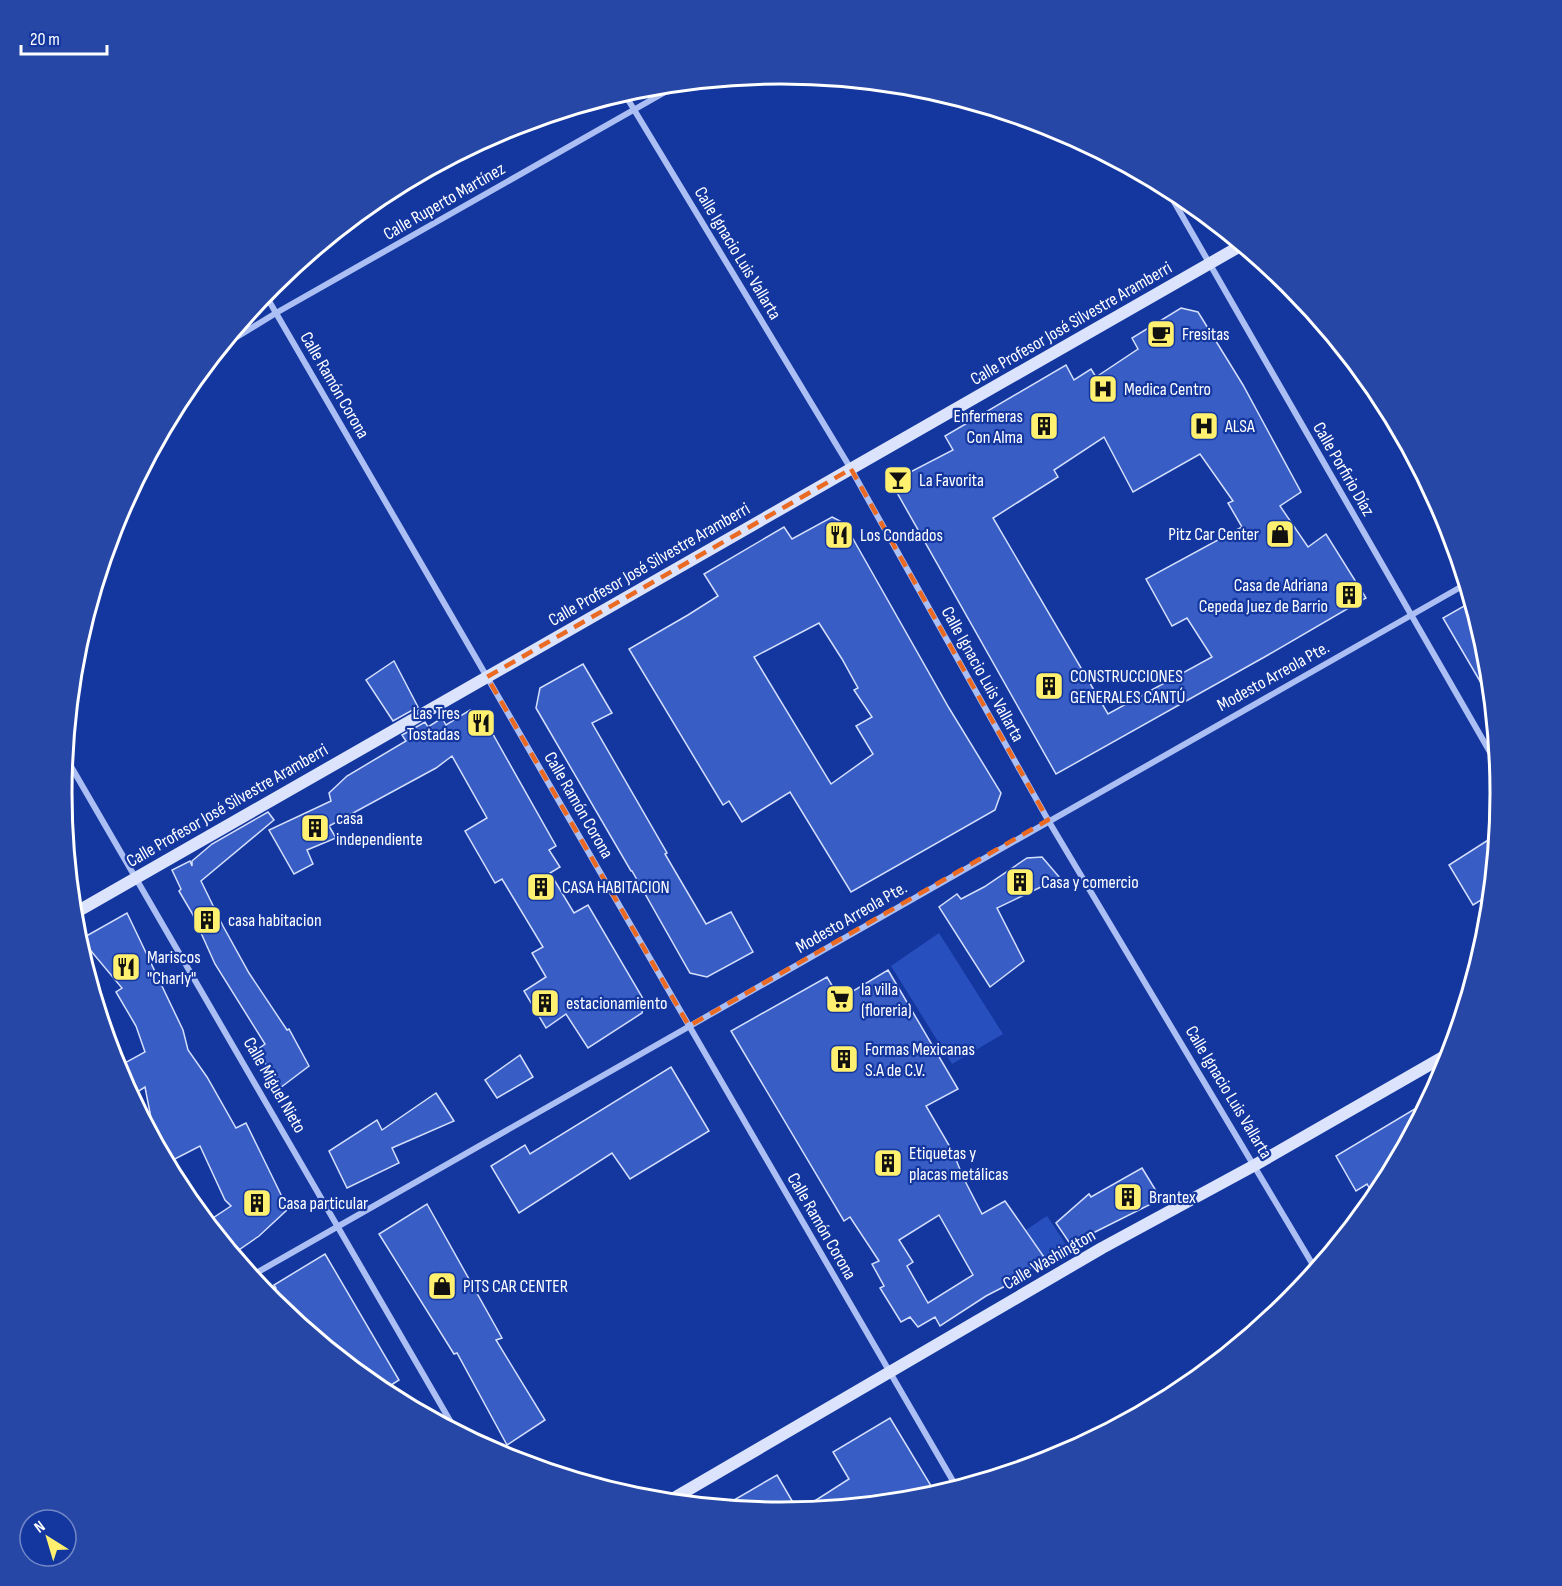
<svg xmlns="http://www.w3.org/2000/svg" width="1562" height="1586" font-family="'Sofia Sans Condensed',sans-serif">
	<style>
		.green { fill: #274fbd }
		.building { fill: #385dc4; stroke: #d4dffd; stroke-width: 1.5; fill-rule: evenodd }
		.lines { fill: none; stroke-linecap: round; stroke-linejoin: round }
		.street { stroke: #acbff4; stroke-width: 6 }
		.secondary { stroke: #dce4fd; stroke-width: 12 }
		.marked { fill: none; stroke: #ea6a24; stroke-width: 4.5; stroke-dasharray: 12 8; stroke-linejoin: round }
		.labels { text-anchor: middle; stroke-width: 4.5; stroke-linejoin: round; paint-order: stroke }
		.street-label { font-size: 18px; fill: #fff; stroke: #14379f }
		.poi-label { font-size: 18px; fill: #fff; stroke: #14379f; text-anchor: start }
		.rim { fill: none; stroke: #fff; stroke-width: 3 }
	</style>
	<rect width="100%" height="100%" fill="#14379f"/>
	<!-- green -->
	<g class="green">
		<path d="M 1347,354 L 1379,394 L 1420,469 L 1416,472 Z"/>
		<path d="M 939,933 L 1003,1034 L 952,1064 L 891,966 Z"/>
		<path d="M 1047,1216 L 1069,1249 L 1047,1263 L 1026,1230 Z"/>
	</g>
	<!-- building -->
	<g class="building">
		<path d="M 1181,308 L 1198,312 L 1243,385 L 1301,492 L 1280,506 L 1308,547 L 1326,534 L 1366,598 L 1268,655 L 1056,774 L 891,482 L 953,450 L 945,436 L 1066,365 L 1074,380 L 1091,369 L 1096,377 L 1138,349 L 1132,338 ZM 1104,437 L 1133,492 L 1200,454 L 1233,501 L 1228,503 L 1242,527 L 1146,579 L 1172,626 L 1187,618 L 1212,657 L 1108,714 L 993,518 L 1058,477 L 1054,470 Z"/>
		<path d="M 832,517 L 844,523 L 949,708 L 1001,793 L 995,810 L 851,892 L 790,792 L 742,822 L 729,801 L 723,805 L 629,649 L 688,615 L 718,596 L 704,574 L 784,527 L 792,539 ZM 819,623 L 842,659 L 858,688 L 854,690 L 872,717 L 856,726 L 873,754 L 831,784 L 754,657 Z"/>
		<path d="M 1471,602 L 1487,653 L 1491,700 L 1443,618 Z"/>
		<path d="M 394,661 L 418,707 L 393,721 L 366,680 Z"/>
		<path d="M 583,664 L 612,713 L 592,723 L 667,853 L 665,854 L 706,924 L 731,912 L 753,952 L 707,977 L 690,973 L 632,871 L 631,871 L 536,708 L 540,688 Z"/>
		<path d="M 470,710 L 481,713 L 556,846 L 549,850 L 560,867 L 550,873 L 574,913 L 588,905 L 645,1002 L 642,1013 L 588,1048 L 566,1014 L 546,1028 L 524,991 L 546,977 L 532,953 L 543,947 L 502,879 L 495,883 L 465,831 L 487,818 L 452,756 L 436,768 L 329,826 L 336,838 L 307,850 L 313,864 L 294,874 L 269,830 L 331,801 L 329,793 L 347,776 L 406,741 L 402,735 L 425,722 L 428,727 L 442,718 L 446,725 Z"/>
		<path d="M 268,812 L 274,820 L 201,881 L 223,926 L 249,973 L 287,1030 L 289,1029 L 309,1066 L 280,1088 L 257,1050 L 265,1044 L 215,964 L 192,913 L 179,891 L 181,889 L 172,870 L 190,861 L 192,866 L 192,861 L 212,844 Z"/>
		<path d="M 1496,835 L 1491,894 L 1473,905 L 1449,865 Z"/>
		<path d="M 1042,857 L 1060,878 L 997,908 L 1024,961 L 990,987 L 939,907 L 957,894 L 961,899 L 984,887 L 1027,858 Z"/>
		<path d="M 127,913 L 183,1030 L 188,1050 L 207,1077 L 236,1128 L 246,1123 L 288,1209 L 259,1236 L 233,1254 L 207,1222 L 231,1206 L 225,1200 L 200,1146 L 171,1161 L 152,1123 L 145,1087 L 131,1096 L 128,1090 L 121,1065 L 145,1052 L 136,1026 L 116,992 L 122,988 L 81,939 Z"/>
		<path d="M 888,970 L 958,1089 L 926,1106 L 953,1152 L 963,1177 L 982,1214 L 1005,1201 L 1044,1257 L 1011,1283 L 986,1296 L 940,1326 L 935,1317 L 918,1327 L 910,1317 L 901,1322 L 880,1288 L 884,1286 L 872,1264 L 879,1261 L 850,1217 L 844,1221 L 731,1031 L 827,977 L 840,999 ZM 939,1215 L 973,1275 L 928,1303 L 907,1266 L 913,1262 L 899,1240 Z"/>
		<path d="M 520,1055 L 533,1077 L 497,1098 L 485,1080 Z"/>
		<path d="M 671,1067 L 709,1131 L 630,1179 L 612,1153 L 519,1213 L 491,1166 L 525,1145 L 530,1154 Z"/>
		<path d="M 436,1093 L 454,1121 L 392,1148 L 399,1163 L 347,1188 L 329,1151 L 377,1120 L 382,1130 Z"/>
		<path d="M 1428,1101 L 1379,1193 L 1375,1198 L 1367,1184 L 1356,1191 L 1336,1156 Z"/>
		<path d="M 1142,1168 L 1161,1199 L 1095,1232 L 1073,1248 L 1056,1223 L 1089,1194 L 1091,1197 Z"/>
		<path d="M 427,1204 L 502,1338 L 496,1340 L 545,1420 L 507,1445 L 457,1353 L 454,1354 L 379,1234 Z"/>
		<path d="M 325,1254 L 399,1380 L 382,1391 L 272,1302 L 266,1294 L 276,1288 L 274,1285 Z"/>
		<path d="M 890,1418 L 936,1494 L 921,1499 L 799,1511 L 849,1479 L 833,1452 Z"/>
		<path d="M 777,1475 L 798,1511 L 781,1512 L 722,1507 Z"/>
	</g>
	<g class="lines">
		<!-- street -->
		<g class="street">
			<path d="M 624,93 L 851,469 L 1048,820 L 1316,1270"/>
			<path d="M 1165,186 L 1498,766"/>
			<path d="M 265,294 L 957,1488"/>
			<path d="M 222,346 L 276,313 L 681,83"/>
			<path d="M 65,756 L 456,1431"/>
			<path d="M 251,1276 L 1466,584"/>
		</g>
		<!-- secondary -->
		<g class="secondary">
			<path d="M 73,914 L 1242,245"/>
			<path d="M 669,1501 L 1102,1248 L 1255,1165 L 1450,1053"/>
		</g>
	</g>
	<!-- marked area -->
	<path class="marked" d="M 851,469 L 1048,820 L 689,1026 L 487,677 Z"/>
	<!-- icons -->
	<defs>
		<g id="cafe-square" transform="scale(1.5)"><rect x="-9" y="-9" width="18" height="18" rx="4" fill="#fff06f" stroke="#14379f"/><path d="M-5.5-4.5H6V0H3Q3 3.5 0 3.5H-2.5Q-5.5 3.5-5.5 0ZM3-3.2v2h1.7v-2ZM-6 4.5H4V6H-6Z" fill="#111"/></g>
		<g id="hospital-square" transform="scale(1.5)"><rect x="-9" y="-9" width="18" height="18" rx="4" fill="#fff06f" stroke="#14379f"/><path d="M-5-5h3v3.5h4V-5h3V5h-3V1.5h-4V5h-3Z" fill="#111"/></g>
		<g id="building-square" transform="scale(1.5)"><rect x="-9" y="-9" width="18" height="18" rx="4" fill="#fff06f" stroke="#14379f"/><path d="M-4-6H4V6H1V3H-1V6H-4ZM-2.5-4.3h1.7v1.8h-1.7ZM.8-4.3h1.7v1.8H.8ZM-2.5-1h1.7V.8h-1.7ZM.8-1h1.7V.8H.8Z" fill="#111"/></g>
		<g id="bar-square" transform="scale(1.5)"><rect x="-9" y="-9" width="18" height="18" rx="4" fill="#fff06f" stroke="#14379f"/><path d="M-6-5H6L.8 .8V4.5H3.5V6h-7V4.5H-.8V.8Z" fill="#111"/></g>
		<g id="shop-square" transform="scale(1.5)"><rect x="-9" y="-9" width="18" height="18" rx="4" fill="#fff06f" stroke="#14379f"/><path d="M-5-2.5h2.3a2.7 3.5 0 0 1 5.4 0H5L5.5 6h-11ZM-1.5-2.5h3a1.5 2.3 0 0 0-3 0Z" fill="#111"/></g>
		<g id="restaurant-square" transform="scale(1.5)"><rect x="-9" y="-9" width="18" height="18" rx="4" fill="#fff06f" stroke="#14379f"/><path d="M-5-6h1v4h1v-4h1v4h1v-4h1v5L-1.5 .5V6h-2V.5L-5-1ZM5-6V6H3V1.5H1.5Q1.5-4 5-6Z" fill="#111"/></g>
		<g id="supermarket-square" transform="scale(1.5)"><rect x="-9" y="-9" width="18" height="18" rx="4" fill="#fff06f" stroke="#14379f"/><path d="M-6-5.5h2.5l.6 2H6L4.5 2H-2.5L-4.4-4H-6ZM-1.5 3.2a1.3 1.3 0 1 0 .1 0ZM3 3.2a1.3 1.3 0 1 0 .1 0Z" fill="#111"/></g>
	</defs>
	<g fill-rule="evenodd">
		<use href="#cafe-square" x="1161" y="334"/>
		<use href="#hospital-square" x="1103" y="389"/>
		<use href="#building-square" x="1044" y="426"/>
		<use href="#hospital-square" x="1204" y="426"/>
		<use href="#bar-square" x="898" y="480"/>
		<use href="#shop-square" x="1280" y="534"/>
		<use href="#restaurant-square" x="839" y="535"/>
		<use href="#building-square" x="1349" y="595"/>
		<use href="#building-square" x="1049" y="686"/>
		<use href="#restaurant-square" x="481" y="723"/>
		<use href="#building-square" x="315" y="828"/>
		<use href="#building-square" x="1020" y="882"/>
		<use href="#building-square" x="541" y="887"/>
		<use href="#building-square" x="207" y="920"/>
		<use href="#restaurant-square" x="126" y="967"/>
		<use href="#supermarket-square" x="840" y="999"/>
		<use href="#building-square" x="545" y="1003"/>
		<use href="#building-square" x="844" y="1059"/>
		<use href="#building-square" x="888" y="1163"/>
		<use href="#building-square" x="1128" y="1197"/>
		<use href="#building-square" x="257" y="1203"/>
		<use href="#shop-square" x="442" y="1286"/>
	</g>
	<g class="labels">
		<!-- street labels -->
		<g class="street-label">
			<text transform="translate(444 201) rotate(-30)" y="6">Calle Ruperto Martínez</text>
			<text transform="translate(738 253) rotate(59)" y="6">Calle Ignacio Luis Vallarta</text>
			<text transform="translate(1071 323) rotate(-30)" y="6">Calle Profesor José Silvestre Aramberri</text>
			<text transform="translate(335 385) rotate(60)" y="6">Calle Ramón Corona</text>
			<text transform="translate(1344 469) rotate(60)" y="6">Calle Porfirio Díaz</text>
			<text transform="translate(649 564) rotate(-30)" y="6">Calle Profesor José Silvestre Aramberri</text>
			<text transform="translate(983 674) rotate(61)" y="6">Calle Ignacio Luis Vallarta</text>
			<text transform="translate(1273 676) rotate(-29)" y="6">Modesto Arreola Pte.</text>
			<text transform="translate(227 805) rotate(-30)" y="6">Calle Profesor José Silvestre Aramberri</text>
			<text transform="translate(579 805) rotate(60)" y="6">Calle Ramón Corona</text>
			<text transform="translate(851 917) rotate(-30)" y="6">Modesto Arreola Pte.</text>
			<text transform="translate(275 1085) rotate(60)" y="6">Calle Miguel Nieto</text>
			<text transform="translate(1229 1092) rotate(59)" y="6">Calle Ignacio Luis Vallarta</text>
			<text transform="translate(822 1226) rotate(60)" y="6">Calle Ramón Corona</text>
			<text transform="translate(1049 1259) rotate(-30)" y="6">Calle Washington</text>
		</g>
		<!-- poi labels -->
		<g class="poi-label">
			<text x="1182" y="340">Fresitas</text>
			<text x="1124" y="395">Medica Centro</text>
			<text x="1023" y="422" text-anchor="end">Enfermeras<tspan x="1023" dy="21">Con Alma</tspan></text>
			<text x="1225" y="432">ALSA</text>
			<text x="919" y="486">La Favorita</text>
			<text x="1259" y="540" text-anchor="end">Pitz Car Center</text>
			<text x="860" y="541">Los Condados</text>
			<text x="1328" y="591" text-anchor="end">Casa de Adriana<tspan x="1328" dy="21">Cepeda Juez de Barrio</tspan></text>
			<text x="1070" y="682">CONSTRUCCIONES<tspan x="1070" dy="21">GENERALES CANTÚ</tspan></text>
			<text x="460" y="719" text-anchor="end">Las Tres<tspan x="460" dy="21">Tostadas</tspan></text>
			<text x="336" y="824">casa<tspan x="336" dy="21">independiente</tspan></text>
			<text x="1041" y="888">Casa y comercio</text>
			<text x="562" y="893">CASA HABITACION</text>
			<text x="228" y="926">casa habitacion</text>
			<text x="147" y="963">Mariscos<tspan x="147" dy="21">"Charly"</tspan></text>
			<text x="861" y="995">la villa<tspan x="861" dy="21">(floreria)</tspan></text>
			<text x="566" y="1009">estacionamiento</text>
			<text x="865" y="1055">Formas Mexicanas<tspan x="865" dy="21">S.A de C.V.</tspan></text>
			<text x="909" y="1159">Etiquetas y<tspan x="909" dy="21">placas metálicas</tspan></text>
			<text x="1149" y="1203">Brantex</text>
			<text x="278" y="1209">Casa particular</text>
			<text x="463" y="1292">PITS CAR CENTER</text>
		</g>
	</g>
	<!-- crop -->
	<path d="M0 0H1562V1586H0ZM72 793a709 709 0 1 1 1418 0a709 709 0 1 1-1418 0Z" fill="#2747a7" fill-rule="evenodd"/>
	<path class="rim" d="M72 793a709 709 0 1 1 1418 0a709 709 0 1 1-1418 0Z"/>
	<!-- north arrow -->
	<g transform="translate(48 1538) rotate(323)"><circle r="28" fill="#14379f" stroke="#7287c5" stroke-width="1.5"/>
	<path d="M0-4.5L10 22L0 15L-10 22Z" fill="#fff06f"/>
	<text y="-9" font-size="16" font-weight="bold" text-anchor="middle" fill="#ffffff">N</text>
	</g>
	<!-- scale -->
	<path d="M21 45v9h86v-9" fill="none" stroke="#ffffff" stroke-width="3"/>
	<text x="30" y="45" font-size="18" fill="#ffffff" stroke="#14379f" stroke-width="4.5" paint-order="stroke">20 m</text>
</svg>
